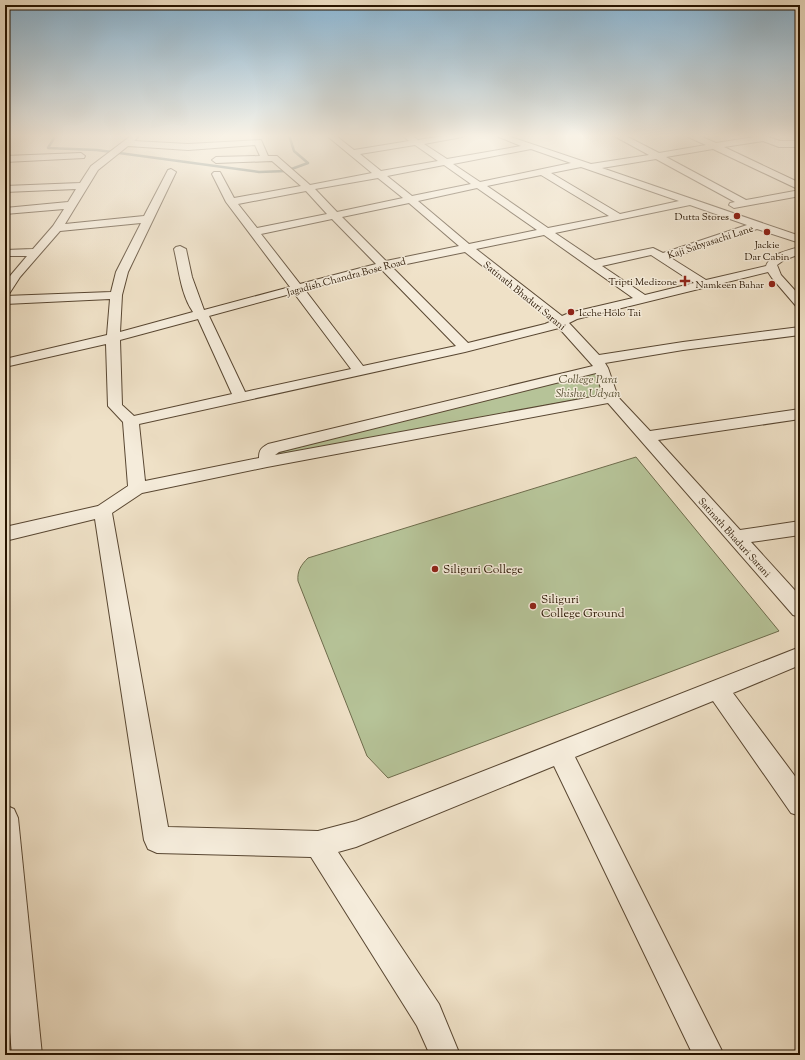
<svg xmlns="http://www.w3.org/2000/svg" width="805" height="1060" font-family="'Sorts Mill Goudy',serif">
	<style>
		.green { fill: #b6c398; stroke: #6e6c4c }
		.lines { fill: none; stroke-linecap: round; stroke-linejoin: round }
		.stream { stroke: #6d7971; stroke-width: 2.5 }
		.minor-casing { stroke: #594732; stroke-width: 2 }
		.minor { fill: #f5ecdb; fill-rule: evenodd }
		.poi-dot { fill: #8f2418; stroke: #f5ecdb; stroke-width: 1.5 }
		.labels { text-anchor: middle; stroke-width: 3; stroke-linejoin: round; paint-order: stroke }
		.far-poi-label { font-size: 10px; fill: #271400; stroke: #f5ecdb; text-anchor: end }
		.far-street-label { font-size: 10px; fill: #271400; stroke: #f5ecdb }
		.park-label { font-size: 12px; font-style: italic; fill: #595135; stroke: #f5ecdb }
		.poi-label { font-size: 12px; fill: #271400; stroke: #f5ecdb; text-anchor: start }
	</style>
	<rect width="100%" height="100%" fill="#efe1c7"/>
	<filter id="stains"><feTurbulence type="fractalNoise" baseFrequency=".005" numOctaves="4"/><feColorMatrix values="0 0 0 0 .2 0 0 0 0 .09 0 0 0 0 .02 0 0 0 .5 -.17"/></filter>
	<radialGradient id="worn" r=".72"><stop offset=".6" stop-color="#630" stop-opacity="0"/><stop offset="1" stop-color="#630" stop-opacity=".3"/></radialGradient>
	<!-- green -->
	<g class="green">
		<path d="M 599,370 L 606,394 L 272,457 L 272,454 Z"/>
		<path d="M 636,457 L 779,631 L 388,778 L 367,756 L 298,581 C 297,571 301,565 308,558 Z"/>
	</g>
	<g class="lines">
		<!-- stream -->
		<path class="stream" d="M 54,135 L 54,138 L 48,148 L 97,150 L 259,172 L 286,171 L 308,163 L 294,151 L 289,135"/>
		<!-- minor casing -->
		<g class="minor-casing">
			<g id="minor">
				<path d="M 132,135 L 139,136 L 134,141 L 188,144 L 261,140 L 268,156 L 277,156 L 310,185 L 372,173 L 326,135 L 335,135 L 354,150 L 409,141 L 402,135 L 411,135 L 418,140 L 449,135 L 466,135 L 462,137 L 424,144 L 447,159 L 521,146 L 494,135 L 505,135 L 591,164 L 649,155 L 616,137 L 615,135 L 624,135 L 659,153 L 706,145 L 688,137 L 687,135 L 697,135 L 716,143 L 754,137 L 752,135 L 762,135 L 780,141 L 800,141 L 800,147 L 779,147 L 763,141 L 724,147 L 800,183 L 800,190 L 713,149 L 666,157 L 746,200 L 800,190 L 800,196 L 734,208 L 729,205 L 730,203 L 735,202 L 656,159 L 602,168 L 800,236 L 800,243 L 757,229 L 671,258 L 706,280 L 766,266 C 770,254 788,250 800,247 L 800,254 L 784,260 L 777,265 L 781,275 L 800,296 L 800,307 L 796,306 L 772,278 L 768,272 L 577,319 L 569,323 L 599,355 L 683,342 L 800,327 L 800,335 L 683,350 L 605,363 L 608,368 L 618,397 L 650,431 L 800,409 L 800,419 L 658,440 L 740,530 L 800,521 L 800,535 L 751,542 L 800,596 L 800,617 L 793,615 L 608,403 L 267,467 L 142,493 L 112,513 L 168,827 L 318,831 L 356,821 L 800,647 L 800,665 L 733,693 L 800,783 L 800,816 L 791,813 L 713,701 L 575,757 L 724,1055 L 693,1055 L 554,766 L 356,847 L 338,852 L 439,1004 L 460,1055 L 430,1055 L 417,1026 L 311,857 L 157,853 L 148,849 L 144,840 L 95,519 L 5,541 L 5,527 L 98,506 L 128,486 L 123,422 L 108,406 L 106,344 L 5,367 L 5,359 L 107,335 L 110,299 L 5,304 L 5,296 L 111,292 L 116,272 L 141,223 L 60,231 L 20,277 L 9,294 L 5,295 L 5,282 L 27,256 L 5,256 L 5,250 L 33,249 L 53,226 L 64,209 L 5,214 L 5,208 L 68,202 L 76,189 L 5,192 L 5,186 L 80,183 L 91,166 ZM 255,145 L 260,156 L 216,157 L 212,160 L 216,163 L 272,161 L 301,186 L 234,198 L 220,172 L 214,172 L 212,174 L 226,202 L 290,287 L 204,310 L 192,277 L 186,249 L 180,246 L 176,247 L 174,249 C 179,270 181,295 193,312 L 120,332 L 122,295 L 128,272 L 176,172 L 171,169 L 168,170 L 144,216 L 65,224 L 98,170 L 128,146 L 188,150 ZM 415,145 L 438,161 L 381,171 L 360,154 ZM 531,149 L 571,163 L 480,182 L 453,164 ZM 444,165 L 471,184 L 412,196 L 387,176 ZM 581,167 L 679,201 L 620,214 L 551,173 ZM 541,175 L 609,216 L 548,228 L 487,186 ZM 378,178 L 403,198 L 337,212 L 315,189 ZM 477,188 L 537,230 L 469,244 L 418,201 ZM 306,191 L 327,214 L 257,228 L 238,204 ZM 409,203 L 459,246 L 386,261 L 342,217 ZM 690,205 L 747,225 L 663,253 L 653,248 L 595,260 L 555,233 ZM 332,219 L 376,264 L 300,284 L 261,234 ZM 544,235 L 633,298 L 569,313 L 562,316 L 476,249 ZM 465,252 L 552,321 L 545,324 L 468,343 L 392,267 ZM 651,255 L 694,283 L 645,295 L 602,266 ZM 381,269 L 456,346 L 363,366 L 305,290 ZM 294,293 L 351,369 L 245,392 L 209,316 ZM 198,319 L 232,394 L 134,416 L 122,405 L 120,340 ZM 559,328 L 593,366 L 268,444 C 261,448 259,450 259,458 L 145,481 L 139,424 L 465,352 ZM 596,373 L 603,395 L 275,455 L 279,452 Z"/>
				<path d="M 81,153 L 85,156 L 84,158 L 5,162 L 5,156 Z"/>
				<path d="M 5,805 L 14,809 L 18,818 L 42,1055 L 12,1055 L 5,974 Z"/>
			</g>
		</g>
		<!-- minor -->
		<use href="#minor" class="minor"/>
	</g>
	<!-- sky -->
	<linearGradient id="sky" x2="0" y2="1"><stop stop-color="#89b7d7"/><stop offset="0.48" stop-color="#f8f2e6"/><stop offset="1" stop-color="#f8f2e6" stop-opacity="0"/></linearGradient>
	<rect width="805" height="283" fill="url(#sky)"/>
	<!-- markers -->
	<g class="poi-dot">
		<circle cx="737" cy="216" r="4"/>
		<circle cx="767" cy="232" r="4"/>
		<path d="M683 275h4v4h4v4h-4v4h-4v-4h-4v-4h4z"/>
		<circle cx="772" cy="284" r="4"/>
		<circle cx="571" cy="312" r="4"/>
		<circle cx="435" cy="569" r="4"/>
		<circle cx="533" cy="606" r="4"/>
	</g>
	<g class="labels">
		<!-- far-poi labels -->
		<g class="far-poi-label">
			<text x="729" y="220">Dutta Stores</text>
			<text x="767" y="248" text-anchor="middle">Jackie<tspan x="767" dy="12">Dar Cabin</tspan></text>
			<text x="677" y="285">Tripti Medizone</text>
			<text x="764" y="288">Namkeen Bahar</text>
			<text x="579" y="316" text-anchor="start">Icche Holo Tai</text>
		</g>
		<!-- far-street labels -->
		<g class="far-street-label">
			<text transform="translate(710 241) rotate(-18)" y="4">Kaji Sabyasachi Lane</text>
			<text transform="translate(346 276) rotate(-15)" y="4">Jagadish Chandra Bose Road</text>
			<text transform="translate(525 295) rotate(39)" y="4">Satinath Bhaduri Sarani</text>
			<text transform="translate(735 537) rotate(48)" y="4">Satinath Bhaduri Sarani</text>
		</g>
		<!-- park labels -->
		<g class="park-label">
			<text x="588" y="383">College Para<tspan x="588" dy="14">Shishu Udyan</tspan></text>
		</g>
		<!-- poi labels -->
		<g class="poi-label">
			<text x="443" y="573">Siliguri College</text>
			<text x="541" y="603">Siliguri<tspan x="541" dy="14">College Ground</tspan></text>
		</g>
	</g>
	<!-- margin -->
	<rect width="805" height="1060" fill="none" stroke="#efe1c7" stroke-width="20"/>
	<rect x="6" y="6" width="793" height="1048" fill="none" stroke="#271400" stroke-width="2"/>
	<rect x="10" y="10" width="785" height="1040" fill="none" stroke="#271400"/>
	<rect width="100%" height="100%" filter="url(#stains)"/>
	<rect width="100%" height="100%" fill="url(#worn)"/>
</svg>
